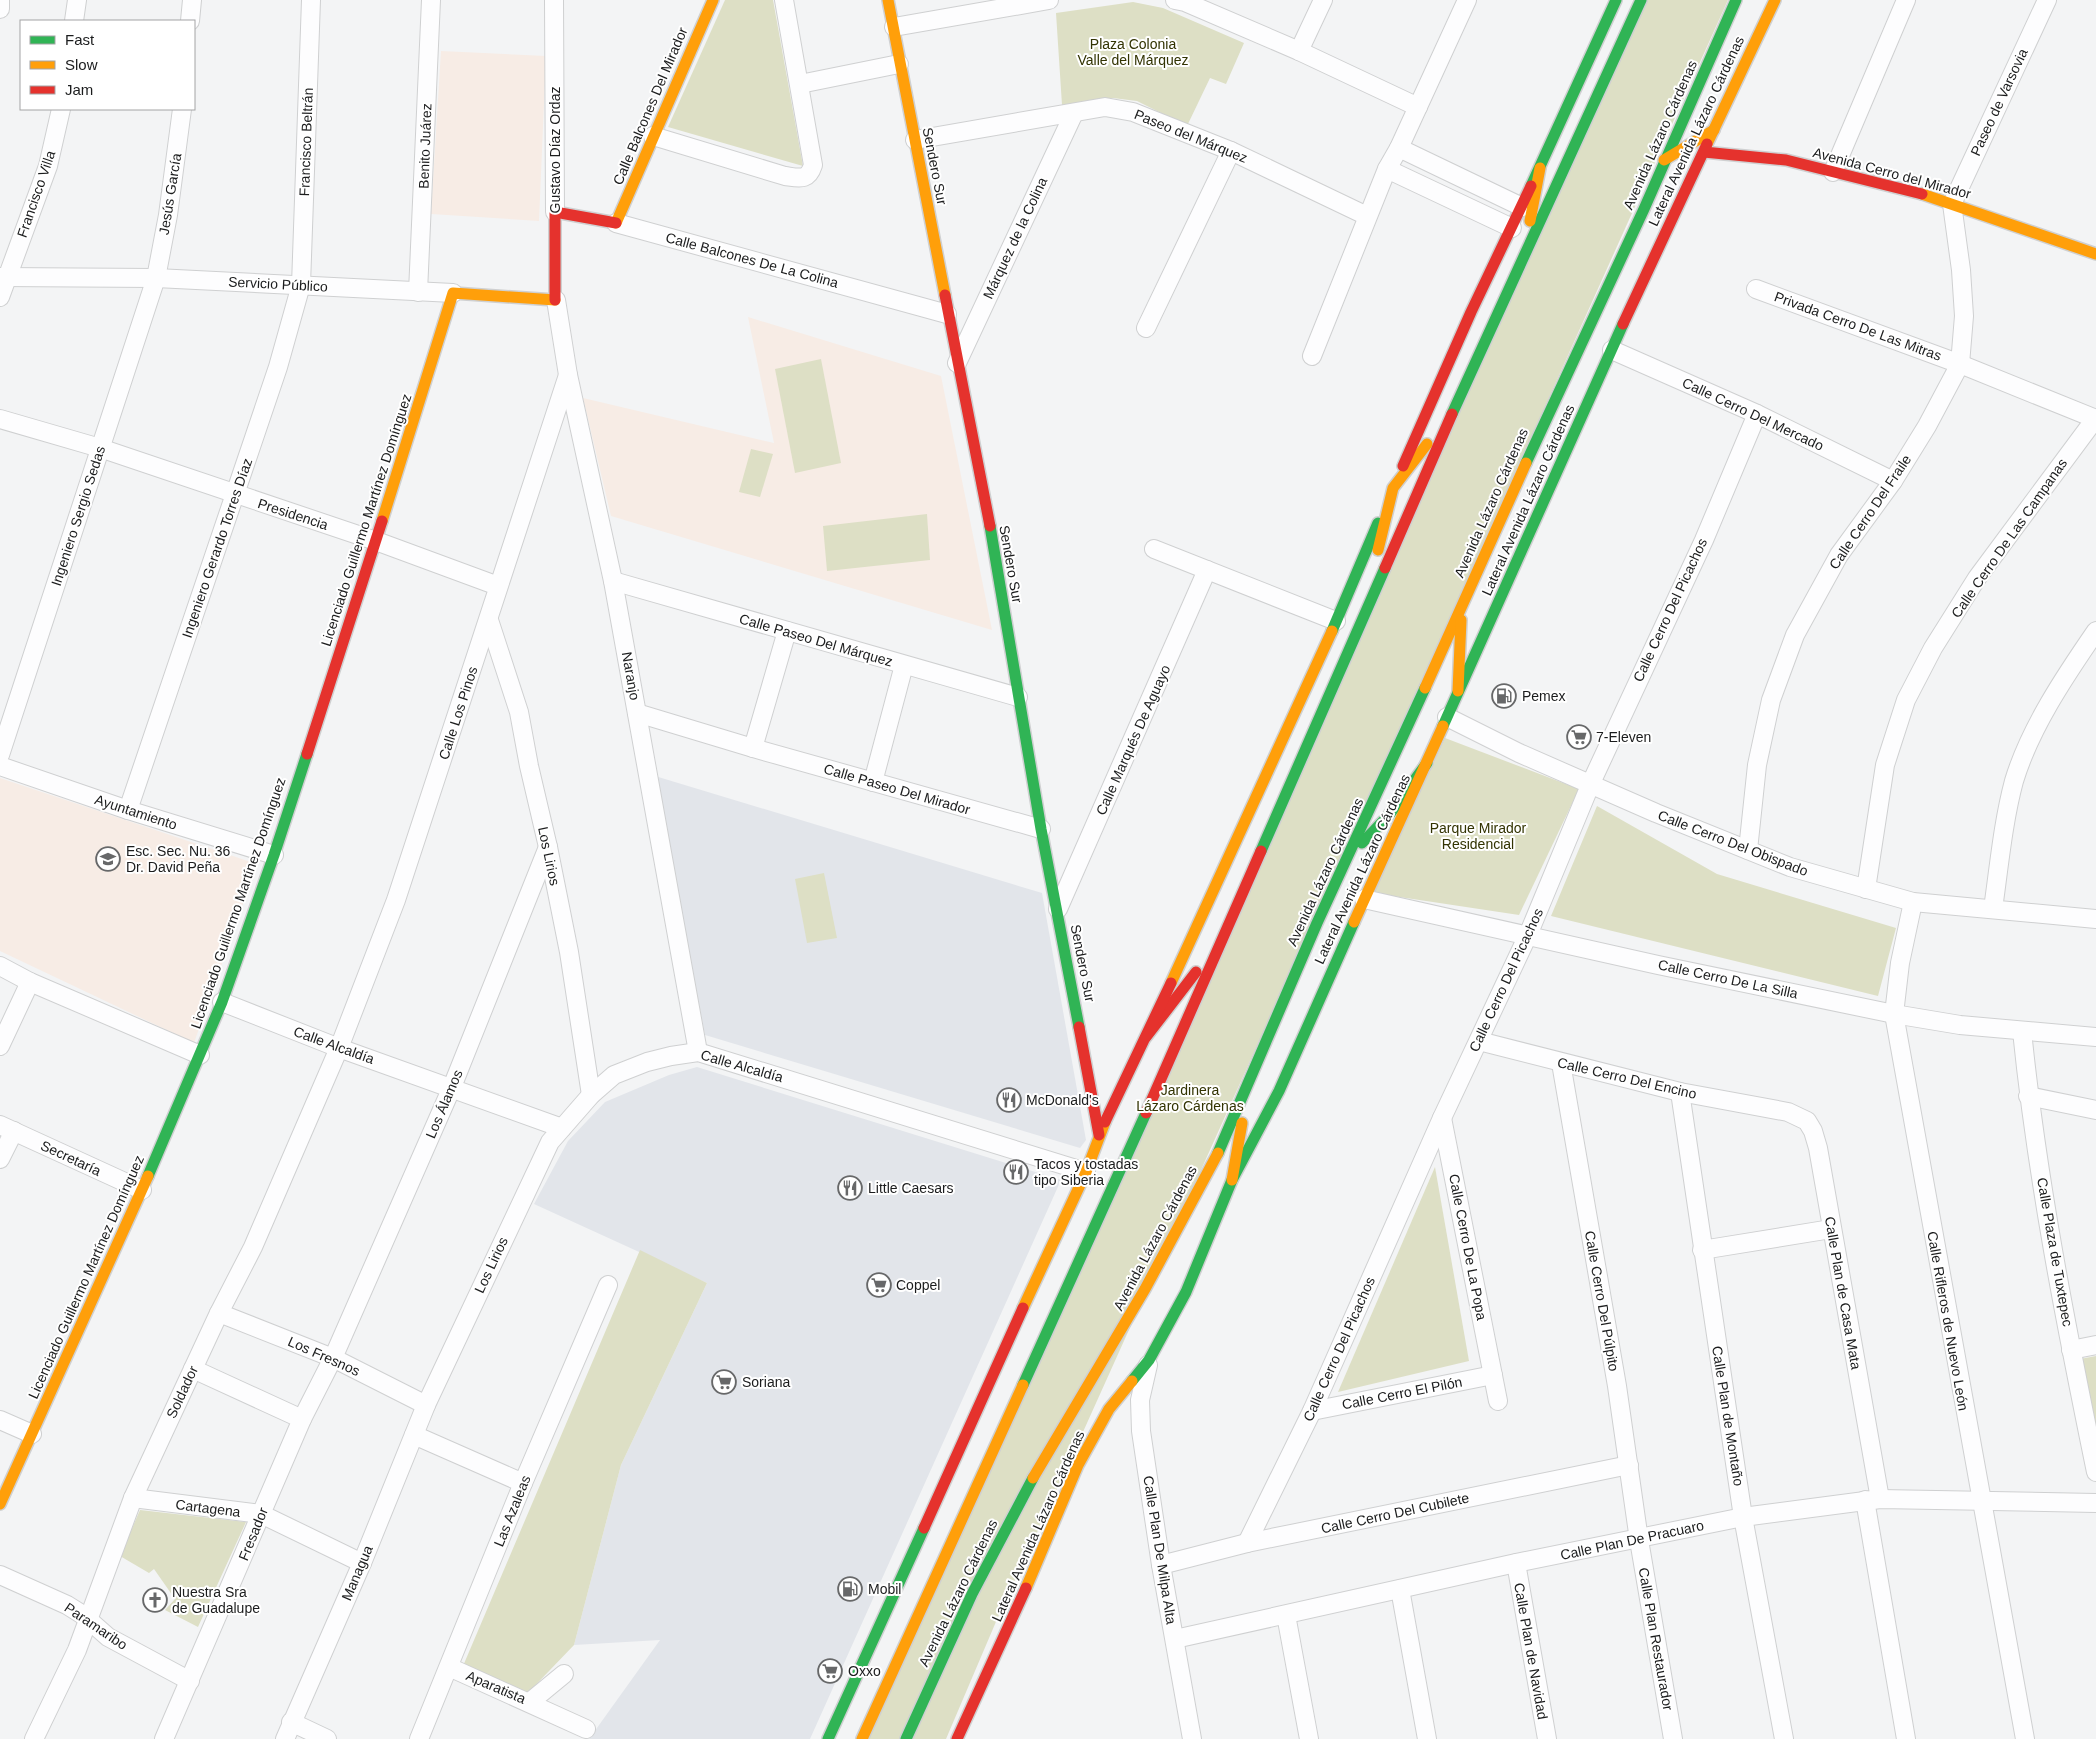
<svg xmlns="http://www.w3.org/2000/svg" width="2096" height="1739" font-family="Helvetica,sans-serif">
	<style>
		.built { fill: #e2e5ea }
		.education { fill: #f7ece5 }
		.green { fill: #dddfc5 }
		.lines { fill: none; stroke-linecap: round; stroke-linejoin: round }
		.street-casing { stroke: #cfd0d1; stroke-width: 20 }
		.fast-casing { stroke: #cfd0d1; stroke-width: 14 }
		.slow-casing { stroke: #cfd0d1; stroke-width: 14 }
		.jam-casing { stroke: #cfd0d1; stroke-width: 14 }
		.street { stroke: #fdfdfe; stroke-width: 18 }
		.fast { stroke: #30b455; stroke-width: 11 }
		.slow { stroke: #ff9f0a; stroke-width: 11 }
		.jam { stroke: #e5322d; stroke-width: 11 }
		.labels { text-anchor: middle; stroke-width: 4; stroke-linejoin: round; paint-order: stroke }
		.park-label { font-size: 14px; fill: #323302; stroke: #fff }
		.street-label { font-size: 14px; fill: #1b1c1d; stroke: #fff }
		.poi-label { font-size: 14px; fill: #1b1c1d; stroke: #fff; text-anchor: start }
	</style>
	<rect width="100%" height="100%" fill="#f3f4f5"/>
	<!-- built -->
	<g class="built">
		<path d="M 655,776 L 1042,893 L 1086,1140 L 1080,1148 L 705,1035 Z"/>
		<path d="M 697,1067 L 1061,1180 L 810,1739 L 589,1739 L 660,1640 L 574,1645 L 621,1465 L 707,1283 L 534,1204 L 568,1141 L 605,1102 L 669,1075 Z"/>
	</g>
	<!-- education -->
	<g class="education">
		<path d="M 441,51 L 546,56 L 539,221 L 431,214 Z"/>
		<path d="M 748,317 L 941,376 L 992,630 L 611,516 L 583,398 L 774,443 Z"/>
		<path d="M 0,778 L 257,864 L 194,1043 L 0,951 Z"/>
	</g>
	<!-- green -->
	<g class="green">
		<path d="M 725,0 L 773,0 L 803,166 L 668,127 Z"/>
		<path d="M 1643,0 L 1728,0 L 1069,1463 L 998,1617 L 946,1739 L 865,1739 Z"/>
		<path d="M 1133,2 L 1163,8 L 1244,43 L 1226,84 L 1210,78 L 1187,126 L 1137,101 L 1113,98 L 1062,105 L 1056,13 Z"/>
		<path d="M 821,359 L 841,463 L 795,473 L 775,369 Z"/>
		<path d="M 751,449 L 773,454 L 760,497 L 739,492 Z"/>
		<path d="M 927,514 L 930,560 L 827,571 L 823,526 Z"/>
		<path d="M 1445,738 L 1579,789 L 1519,915 L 1373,893 Z"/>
		<path d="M 1597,806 L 1717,874 L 1896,928 L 1878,996 L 1551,916 Z"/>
		<path d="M 824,873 L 837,938 L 807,943 L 795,879 Z"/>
		<path d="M 1435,1167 L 1469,1361 L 1338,1392 Z"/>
		<path d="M 640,1250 L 707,1283 L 621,1465 L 574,1645 L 525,1696 L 463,1666 Z"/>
		<path d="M 2096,1356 L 2096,1449 L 2080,1359 Z"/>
		<path d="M 140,1510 L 246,1522 L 198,1627 L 165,1610 L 175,1599 L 154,1569 L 149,1573 L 120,1556 Z"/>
	</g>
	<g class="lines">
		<!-- street casing -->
		<g class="street-casing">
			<g id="street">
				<path d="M 554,0 L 555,212"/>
				<path d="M 1175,0 L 1185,2 L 1299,51 L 1418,107"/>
				<path d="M 0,9 L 0,0"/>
				<path d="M 74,21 L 77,0"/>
				<path d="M 190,21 L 192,0"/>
				<path d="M 894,27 L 1049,0"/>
				<path d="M 1299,51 L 1323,0"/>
				<path d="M 800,84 L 899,64"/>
				<path d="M 653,136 L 785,176 C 800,178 808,181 813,165 L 784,0"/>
				<path d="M 915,140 L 1105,107 L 1133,112 L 1231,151 L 1367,216"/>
				<path d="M 1399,148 L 1522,207"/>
				<path d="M 1387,169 L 1512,228"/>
				<path d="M 1833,172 L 1906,0"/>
				<path d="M 616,223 L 947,314"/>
				<path d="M 0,277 L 156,278 L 453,293"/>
				<path d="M 1756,289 L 1960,364 L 2096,419"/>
				<path d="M 418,292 L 431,0"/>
				<path d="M 0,297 L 48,166 L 61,109"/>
				<path d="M 556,300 L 568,375 L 613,581 L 698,1052"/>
				<path d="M 1146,328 L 1231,151"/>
				<path d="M 1612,350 L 1757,414 L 1893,481"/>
				<path d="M 1312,356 L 1387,169 L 1399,148 L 1467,0"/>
				<path d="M 957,363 L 1074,113"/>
				<path d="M 0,419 L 100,448 L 376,541 L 498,586"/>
				<path d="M 1154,549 L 1336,621"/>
				<path d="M 613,581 L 1018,697"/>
				<path d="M 489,620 L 519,712 L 529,766 L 548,847 L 569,952 L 591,1095"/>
				<path d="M 637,713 L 753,748 L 1041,829"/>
				<path d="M 1447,717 L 1519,753 L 1656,813 L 1790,867 L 1913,902 L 2096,919"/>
				<path d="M 753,748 L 787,631"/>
				<path d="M 0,755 L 156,278 L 168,215 L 182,109"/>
				<path d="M 0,766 L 128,810 L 274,855"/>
				<path d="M 873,782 L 904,665"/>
				<path d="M 128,810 L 278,367 L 301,285 L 311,0"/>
				<path d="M 1748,850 L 1757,765 L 1771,700 L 1795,635 L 1839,555 L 1893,481 L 1927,426 L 1960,364 L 1964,316 L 1961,270 L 1952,204 L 2047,0"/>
				<path d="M 1866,889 L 1885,765 L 1906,700 L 1933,648 L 1977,578 L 2095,419"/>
				<path d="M 1364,899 L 1658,965 L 1894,1014 L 1960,1025 L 2096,1037"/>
				<path d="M 1913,902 L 1900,963 L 1894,1014 L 2025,1739"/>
				<path d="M 1058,909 L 1207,570"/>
				<path d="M 1993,909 C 1999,867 2003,822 2014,781 C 2030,728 2065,676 2096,631"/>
				<path d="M 0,966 L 30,982 L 200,1055"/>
				<path d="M 222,1002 L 339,1048 L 562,1128"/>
				<path d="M 2022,1031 C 2037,1179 2066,1326 2096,1472"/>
				<path d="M 1479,1041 L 1680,1092 L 1788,1112 L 1807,1121 L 1813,1131 L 1818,1148 L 1880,1499"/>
				<path d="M 0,1046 L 30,982"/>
				<path d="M 1561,1063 L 1617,1386 L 1639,1540 L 1673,1739"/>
				<path d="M 1680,1092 L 1743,1517 L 1784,1739"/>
				<path d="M 2028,1096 L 2096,1110"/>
				<path d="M 1442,1118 L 1498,1401"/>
				<path d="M 0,1125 L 142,1190"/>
				<path d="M 0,1159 L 14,1131"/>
				<path d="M 1702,1250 L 1831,1229"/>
				<path d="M 219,1313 L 333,1358 L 426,1405"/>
				<path d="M 2071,1350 L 2096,1345"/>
				<path d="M 1148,1365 L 1140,1400 L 1141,1431 L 1161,1565 L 1192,1739"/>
				<path d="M 193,1369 L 302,1419"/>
				<path d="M 1312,1411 L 1493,1375"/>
				<path d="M 0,1420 L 32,1434"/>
				<path d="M 414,1435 L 523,1483"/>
				<path d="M 133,1498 L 261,1514 L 362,1563"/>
				<path d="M 1865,1500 L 1906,1739"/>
				<path d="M 1247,1543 L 1312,1411 L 1442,1118 L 1528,935 L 1591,783 L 1704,540 L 1757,414"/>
				<path d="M 1516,1563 L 1547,1739"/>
				<path d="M 1161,1565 L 1247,1543 L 1629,1465"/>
				<path d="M 0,1575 L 67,1605 L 83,1615 L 108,1637 L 190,1681"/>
				<path d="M 1400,1589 L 1427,1739"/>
				<path d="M 1286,1615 L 1309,1739"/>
				<path d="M 1175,1639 L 1516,1563 L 1743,1517 L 1880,1499 L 2096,1503"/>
				<path d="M 449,1667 L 586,1729"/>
				<path d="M 530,1702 L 564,1674"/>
				<path d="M 291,1722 L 327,1739"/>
				<path d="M 34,1739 L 77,1650 L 133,1498 L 219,1313 L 253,1247 L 339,1048 L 396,900 L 568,375"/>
				<path d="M 164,1739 L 302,1419 L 333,1358 L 452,1087 L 548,847"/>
				<path d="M 285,1739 L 362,1563 L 426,1405 L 550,1142 L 591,1095 L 614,1075 L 647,1062 L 671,1056 L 698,1052 L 1086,1172"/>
				<path d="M 419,1739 L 523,1483 L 608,1285"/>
			</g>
		</g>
		<!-- fast casing -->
		<g class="fast-casing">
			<g id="fast">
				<path d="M 1531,186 L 1616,0"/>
				<path d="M 1452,414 L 1641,0"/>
				<path d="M 1526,463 L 1644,209 L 1736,0"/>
				<path d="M 990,526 L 1041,829 L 1079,1027"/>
				<path d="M 1332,631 L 1378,523"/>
				<path d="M 1443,726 L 1623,324"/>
				<path d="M 1362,843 L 1389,815 L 1427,763"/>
				<path d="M 1261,851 L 1385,568"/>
				<path d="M 1218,1153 L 1317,923 L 1425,688"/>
				<path d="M 148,1176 L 222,1002 L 274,855 L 307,754"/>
				<path d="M 1132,1381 L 1149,1360 L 1186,1292 L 1232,1180 L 1279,1091 L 1354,922"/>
				<path d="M 1023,1385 L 1146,1113"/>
				<path d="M 828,1739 L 924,1528"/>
				<path d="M 906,1739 L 972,1594 L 1033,1478"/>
			</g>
		</g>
		<!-- slow casing -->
		<g class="slow-casing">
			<g id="slow">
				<path d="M 888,0 L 945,295"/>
				<path d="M 1707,144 L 1775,0"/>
				<path d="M 1664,160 L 1714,130"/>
				<path d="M 1922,194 L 2096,254"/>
				<path d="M 1530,221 L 1540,168"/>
				<path d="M 616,223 L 713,0"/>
				<path d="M 382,521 L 453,293 L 555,300"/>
				<path d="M 1378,550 L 1393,488 L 1427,444"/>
				<path d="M 1425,688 L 1526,463"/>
				<path d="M 1458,691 L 1461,620"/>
				<path d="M 1354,922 L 1443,726"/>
				<path d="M 1171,983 L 1332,631"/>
				<path d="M 1232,1180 L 1242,1123"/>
				<path d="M 1023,1308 L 1086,1172 L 1105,1122"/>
				<path d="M 1033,1478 L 1145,1289 L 1218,1153"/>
				<path d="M 0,1504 L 148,1176"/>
				<path d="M 1026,1588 L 1078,1465 L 1109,1409 L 1132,1381"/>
				<path d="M 862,1739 L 1023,1385"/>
			</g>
		</g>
		<!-- jam casing -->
		<g class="jam-casing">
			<g id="jam">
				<path d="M 1704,152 L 1786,160 L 1922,194"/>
				<path d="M 945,295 L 990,526"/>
				<path d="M 555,300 L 555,212 L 616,223"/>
				<path d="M 1623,324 L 1707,144"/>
				<path d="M 1403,466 L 1471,312 L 1531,186"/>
				<path d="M 1385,568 L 1452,414"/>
				<path d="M 307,754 L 382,521"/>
				<path d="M 1079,1027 L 1099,1135"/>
				<path d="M 1146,1037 L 1196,972"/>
				<path d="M 1146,1113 L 1261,851"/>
				<path d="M 1105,1122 L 1171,983"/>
				<path d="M 924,1528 L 1023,1308"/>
				<path d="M 957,1739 L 1026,1588"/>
			</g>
		</g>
		<!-- street -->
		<use href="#street" class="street"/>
		<!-- fast -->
		<use href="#fast" class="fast"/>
		<!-- slow -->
		<use href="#slow" class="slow"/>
		<!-- jam -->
		<use href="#jam" class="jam"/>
	</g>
	<!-- icons -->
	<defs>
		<g id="fuel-ring" transform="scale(1.25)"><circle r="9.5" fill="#fff" stroke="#676869" stroke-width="1.5"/><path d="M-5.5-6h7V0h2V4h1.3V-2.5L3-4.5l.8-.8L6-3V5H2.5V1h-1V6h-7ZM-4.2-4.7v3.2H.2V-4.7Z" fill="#676869"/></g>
		<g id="supermarket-ring" transform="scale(1.25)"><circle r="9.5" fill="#fff" stroke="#676869" stroke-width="1.5"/><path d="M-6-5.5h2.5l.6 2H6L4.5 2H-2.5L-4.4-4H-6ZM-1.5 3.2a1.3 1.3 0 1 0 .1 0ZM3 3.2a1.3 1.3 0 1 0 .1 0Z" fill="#676869"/></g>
		<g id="school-ring" transform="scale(1.25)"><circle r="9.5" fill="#fff" stroke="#676869" stroke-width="1.5"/><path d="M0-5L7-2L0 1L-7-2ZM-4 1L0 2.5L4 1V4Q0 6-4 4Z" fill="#676869"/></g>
		<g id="restaurant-ring" transform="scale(1.25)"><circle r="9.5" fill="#fff" stroke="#676869" stroke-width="1.5"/><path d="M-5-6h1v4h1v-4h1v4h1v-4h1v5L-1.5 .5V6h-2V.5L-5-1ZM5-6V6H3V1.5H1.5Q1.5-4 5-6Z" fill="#676869"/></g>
		<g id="church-ring" transform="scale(1.25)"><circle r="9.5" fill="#fff" stroke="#676869" stroke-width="1.5"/><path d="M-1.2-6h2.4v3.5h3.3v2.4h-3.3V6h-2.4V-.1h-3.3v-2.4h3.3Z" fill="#676869"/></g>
	</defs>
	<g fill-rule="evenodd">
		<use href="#fuel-ring" x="1504" y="696"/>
		<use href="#supermarket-ring" x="1579" y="737"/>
		<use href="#school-ring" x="108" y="859"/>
		<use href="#restaurant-ring" x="1009" y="1100"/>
		<use href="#restaurant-ring" x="1016" y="1172"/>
		<use href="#restaurant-ring" x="850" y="1188"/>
		<use href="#supermarket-ring" x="879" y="1285"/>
		<use href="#supermarket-ring" x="724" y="1382"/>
		<use href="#fuel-ring" x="850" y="1589"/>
		<use href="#church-ring" x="155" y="1600"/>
		<use href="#supermarket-ring" x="830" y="1671"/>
	</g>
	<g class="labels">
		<!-- park labels -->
		<g class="park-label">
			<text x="1133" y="49">Plaza Colonia<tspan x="1133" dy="16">Valle del Márquez</tspan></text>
			<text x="1478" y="833">Parque Mirador<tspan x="1478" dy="16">Residencial</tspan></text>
			<text x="1190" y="1095">Jardinera<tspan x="1190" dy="16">Lázaro Cárdenas</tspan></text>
		</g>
		<!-- street labels -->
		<g class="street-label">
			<text transform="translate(1999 102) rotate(-65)" y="5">Paseo de Varsovia</text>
			<text transform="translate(650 106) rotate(-67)" y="5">Calle Balcones Del Mirador</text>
			<text transform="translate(1696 131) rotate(-65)" y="5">Lateral Avenida Lázaro Cárdenas</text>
			<text transform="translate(1660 135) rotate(-66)" y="5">Avenida Lázaro Cárdenas</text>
			<text transform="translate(1191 136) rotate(22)" y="5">Paseo del Márquez</text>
			<text transform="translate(306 142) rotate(-88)" y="5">Francisco Beltrán</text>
			<text transform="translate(425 146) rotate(-88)" y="5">Benito Juárez</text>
			<text transform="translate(555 150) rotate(-90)" y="5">Gustavo Díaz Ordaz</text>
			<text transform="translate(935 166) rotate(79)" y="5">Sendero Sur</text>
			<text transform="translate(1892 173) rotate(15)" y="5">Avenida Cerro del Mirador</text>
			<text transform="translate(36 194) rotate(-71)" y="5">Francisco Villa</text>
			<text transform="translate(170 194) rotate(-81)" y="5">Jesús García</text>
			<text transform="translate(1015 238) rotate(-65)" y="5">Márquez de la Colina</text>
			<text transform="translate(752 260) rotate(15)" y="5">Calle Balcones De La Colina</text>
			<text transform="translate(278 284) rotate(3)" y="5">Servicio Público</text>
			<text transform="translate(1858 326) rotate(20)" y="5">Privada Cerro De Las Mitras</text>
			<text transform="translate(1753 414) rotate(25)" y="5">Calle Cerro Del Mercado</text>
			<text transform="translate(1528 500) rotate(-66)" y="5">Lateral Avenida Lázaro Cárdenas</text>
			<text transform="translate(1491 503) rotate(-66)" y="5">Avenida Lázaro Cárdenas</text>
			<text transform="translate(1870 512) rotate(-56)" y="5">Calle Cerro Del Fraile</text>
			<text transform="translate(293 514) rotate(18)" y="5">Presidencia</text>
			<text transform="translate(78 516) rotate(-72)" y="5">Ingeniero Sergio Sedas</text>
			<text transform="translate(366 520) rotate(-72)" y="5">Licenciado Guillermo Martínez Domínguez</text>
			<text transform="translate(2009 538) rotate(-55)" y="5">Calle Cerro De Las Campanas</text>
			<text transform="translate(217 548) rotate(-71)" y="5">Ingeniero Gerardo Torres Díaz</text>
			<text transform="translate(1011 564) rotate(80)" y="5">Sendero Sur</text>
			<text transform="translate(1670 610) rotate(-65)" y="5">Calle Cerro Del Picachos</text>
			<text transform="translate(816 640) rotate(16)" y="5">Calle Paseo Del Márquez</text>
			<text transform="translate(631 676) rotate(80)" y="5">Naranjo</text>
			<text transform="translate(458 713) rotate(-72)" y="5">Calle Los Pinos</text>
			<text transform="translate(1133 740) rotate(-66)" y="5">Calle Marqués De Aguayo</text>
			<text transform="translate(897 789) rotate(16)" y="5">Calle Paseo Del Mirador</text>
			<text transform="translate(136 812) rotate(18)" y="5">Ayuntamiento</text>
			<text transform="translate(1733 843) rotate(21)" y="5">Calle Cerro Del Obispado</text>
			<text transform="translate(549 856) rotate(78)" y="5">Los Lirios</text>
			<text transform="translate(1362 869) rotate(-65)" y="5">Lateral Avenida Lázaro Cárdenas</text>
			<text transform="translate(1325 872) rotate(-65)" y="5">Avenida Lázaro Cárdenas</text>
			<text transform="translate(238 903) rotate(-71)" y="5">Licenciado Guillermo Martínez Domínguez</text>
			<text transform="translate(1083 963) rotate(79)" y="5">Sendero Sur</text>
			<text transform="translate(1728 979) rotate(12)" y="5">Calle Cerro De La Silla</text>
			<text transform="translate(1506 980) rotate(-65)" y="5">Calle Cerro Del Picachos</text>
			<text transform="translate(334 1045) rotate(20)" y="5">Calle Alcaldía</text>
			<text transform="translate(742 1066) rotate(16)" y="5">Calle Alcaldía</text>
			<text transform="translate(1627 1078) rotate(13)" y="5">Calle Cerro Del Encino</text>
			<text transform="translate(444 1104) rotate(-67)" y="5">Los Álamos</text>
			<text transform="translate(71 1158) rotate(25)" y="5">Secretaría</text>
			<text transform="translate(1155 1238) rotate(-62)" y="5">Avenida Lázaro Cárdenas</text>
			<text transform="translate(1468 1247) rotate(79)" y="5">Calle Cerro De La Popa</text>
			<text transform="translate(2055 1252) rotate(80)" y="5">Calle Plaza de Tuxtepec</text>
			<text transform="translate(491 1265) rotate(-65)" y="5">Los Lirios</text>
			<text transform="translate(86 1277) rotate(-66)" y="5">Licenciado Guillermo Martínez Domínguez</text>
			<text transform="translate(1843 1293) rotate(80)" y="5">Calle Plan de Casa Mata</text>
			<text transform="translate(1602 1301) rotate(80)" y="5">Calle Cerro Del Púlpito</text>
			<text transform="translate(1948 1321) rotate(80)" y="5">Calle Rifleros de Nuevo León</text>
			<text transform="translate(1339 1349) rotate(-66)" y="5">Calle Cerro Del Picachos</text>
			<text transform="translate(324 1356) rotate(24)" y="5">Los Fresnos</text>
			<text transform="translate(182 1392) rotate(-65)" y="5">Soldador</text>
			<text transform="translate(1402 1393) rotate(-11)" y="5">Calle Cerro El Pilón</text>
			<text transform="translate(1728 1416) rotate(81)" y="5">Calle Plan de Montaño</text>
			<text transform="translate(208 1508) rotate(7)" y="5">Cartagena</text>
			<text transform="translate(512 1511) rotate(-68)" y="5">Las Azaleas</text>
			<text transform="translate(1395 1513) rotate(-12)" y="5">Calle Cerro Del Cubilete</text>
			<text transform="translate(1038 1526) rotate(-66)" y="5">Lateral Avenida Lázaro Cárdenas</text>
			<text transform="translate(253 1534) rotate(-68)" y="5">Fresador</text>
			<text transform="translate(1632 1540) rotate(-12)" y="5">Calle Plan De Pracuaro</text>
			<text transform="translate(1160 1550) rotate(81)" y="5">Calle Plan De Milpa Alta</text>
			<text transform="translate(357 1573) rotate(-67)" y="5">Managua</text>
			<text transform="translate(958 1593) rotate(-64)" y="5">Avenida Lázaro Cárdenas</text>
			<text transform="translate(96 1626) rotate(34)" y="5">Paramaribo</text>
			<text transform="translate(1656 1639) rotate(80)" y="5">Calle Plan Restaurador</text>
			<text transform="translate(1531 1651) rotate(80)" y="5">Calle Plan de Navidad</text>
			<text transform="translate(496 1687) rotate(23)" y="5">Aparatista</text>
		</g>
		<!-- poi labels -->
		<g class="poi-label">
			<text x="1522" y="701">Pemex</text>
			<text x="1596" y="742">7-Eleven</text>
			<text x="126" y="856">Esc. Sec. Nu. 36<tspan x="126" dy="16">Dr. David Peña</tspan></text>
			<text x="1026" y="1105">McDonald's</text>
			<text x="1034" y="1169">Tacos y tostadas<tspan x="1034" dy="16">tipo Siberia</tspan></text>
			<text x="868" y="1193">Little Caesars</text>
			<text x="896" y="1290">Coppel</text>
			<text x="742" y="1387">Soriana</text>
			<text x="868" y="1594">Mobil</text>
			<text x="172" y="1597">Nuestra Sra<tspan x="172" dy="16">de Guadalupe</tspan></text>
			<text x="848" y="1676">Oxxo</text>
		</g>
	</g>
	<!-- legend -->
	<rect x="20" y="20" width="175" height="90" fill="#ffffff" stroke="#a4a4a5"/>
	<rect x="30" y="36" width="25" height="8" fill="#30b455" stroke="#a4a4a5"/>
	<text x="65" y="45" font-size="15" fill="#1b1c1d">Fast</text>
	<rect x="30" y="61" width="25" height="8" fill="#ff9f0a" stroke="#a4a4a5"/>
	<text x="65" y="70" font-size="15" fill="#1b1c1d">Slow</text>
	<rect x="30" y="86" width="25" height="8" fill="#e5322d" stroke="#a4a4a5"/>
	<text x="65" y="95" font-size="15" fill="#1b1c1d">Jam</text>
</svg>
